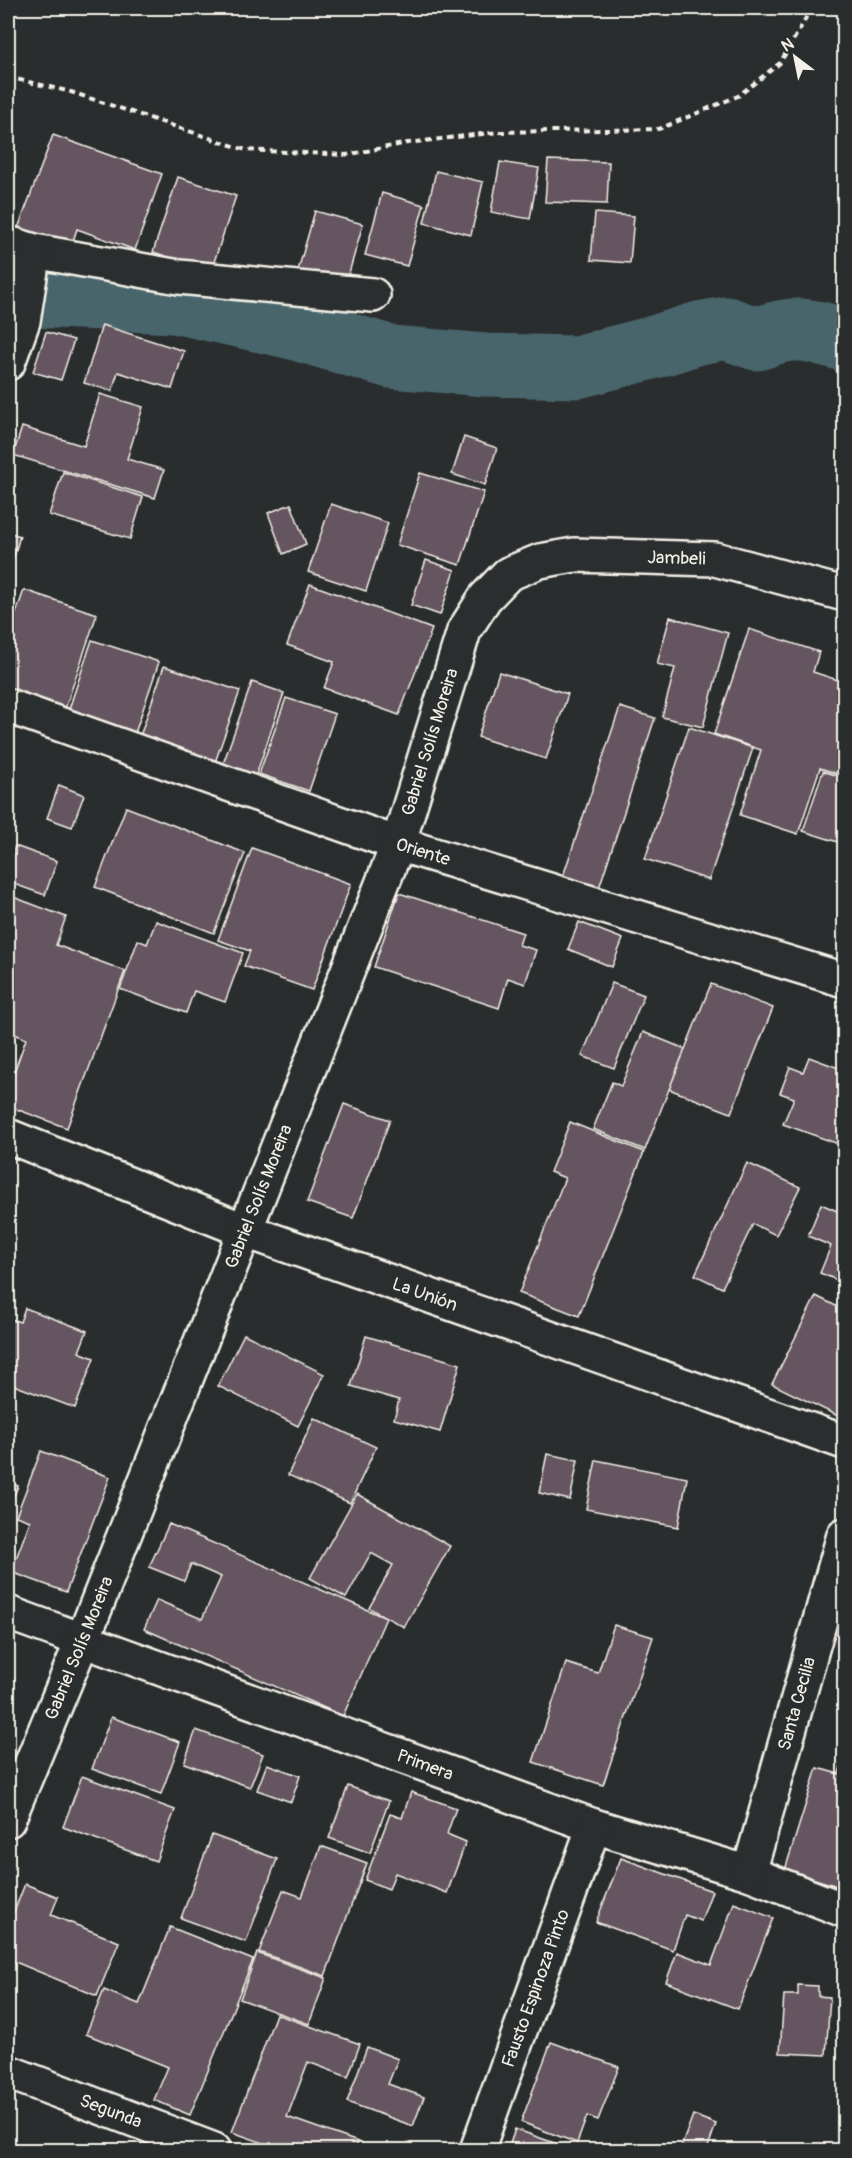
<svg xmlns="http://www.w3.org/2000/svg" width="852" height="2158" font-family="Pangolin,sans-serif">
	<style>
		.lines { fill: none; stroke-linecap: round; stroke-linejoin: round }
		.river { stroke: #48656c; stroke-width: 63 }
		.building { fill: #655560; stroke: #f4f1e8; stroke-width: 1.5 }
		.minor-casing { stroke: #f4f1e8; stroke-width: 38 }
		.path { stroke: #f4f1e8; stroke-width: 4; stroke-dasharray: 6 4.5; stroke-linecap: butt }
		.minor { stroke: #2a2d2e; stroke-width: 33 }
		.labels { text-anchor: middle; stroke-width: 4.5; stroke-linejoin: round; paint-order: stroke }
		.street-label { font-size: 18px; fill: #f4f1e8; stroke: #2a2d2e }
	</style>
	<rect width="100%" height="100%" fill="#2a2d2e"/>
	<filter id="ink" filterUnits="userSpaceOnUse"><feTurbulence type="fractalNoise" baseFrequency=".0167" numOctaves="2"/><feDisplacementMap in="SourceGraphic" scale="12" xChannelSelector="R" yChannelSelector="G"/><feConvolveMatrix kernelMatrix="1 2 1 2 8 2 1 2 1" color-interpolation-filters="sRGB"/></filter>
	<g filter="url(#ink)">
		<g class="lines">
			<!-- river -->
			<path class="river" d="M 8,295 L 175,302 L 293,328 L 391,357 L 485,365 L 577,367 L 651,348 L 699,333 L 726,328 L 757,339 C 796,324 806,329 844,340"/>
		</g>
		<!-- building -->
		<g class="building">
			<path d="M 8,118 L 15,121 L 8,145 Z"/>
			<path d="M 53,135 L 162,174 L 135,250 L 77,229 L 70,250 L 17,231 Z"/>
			<path d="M 548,160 L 609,162 L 607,204 L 545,202 Z"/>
			<path d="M 500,162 L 539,168 L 530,219 L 491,212 Z"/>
			<path d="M 436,171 L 483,182 L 471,235 L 424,223 Z"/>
			<path d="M 178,177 L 236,196 L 211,271 L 153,252 Z"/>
			<path d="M 382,193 L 424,205 L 407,266 L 365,255 Z"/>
			<path d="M 315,211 L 363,224 L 345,287 L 297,274 Z"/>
			<path d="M 595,213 L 634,216 L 630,263 L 591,260 Z"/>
			<path d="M 102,325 L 184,351 L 172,389 L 118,372 L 112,391 L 84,383 Z"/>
			<path d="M 46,332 L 74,340 L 61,380 L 33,372 Z"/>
			<path d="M 100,394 L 143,407 L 127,459 L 164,470 L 155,498 L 13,455 L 22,427 L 84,446 Z"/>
			<path d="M 464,437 L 497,448 L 485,485 L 452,474 Z"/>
			<path d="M 63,472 L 143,497 L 130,539 L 49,515 Z"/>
			<path d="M 420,473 L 484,492 L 460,565 L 397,545 Z"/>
			<path d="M 291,504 L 306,544 L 283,554 L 268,513 Z"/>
			<path d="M 331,504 L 388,523 L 366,591 L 308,572 Z"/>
			<path d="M 8,532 L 20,536 L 8,577 Z"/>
			<path d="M 426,560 L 455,570 L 440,615 L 411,605 Z"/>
			<path d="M 310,584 L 432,629 L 399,715 L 324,688 L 334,662 L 287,645 Z"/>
			<path d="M 24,590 L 97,614 L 63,715 L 8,697 L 8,637 Z"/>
			<path d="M 670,617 L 728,633 L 703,727 L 662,717 L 675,668 L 657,664 Z"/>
			<path d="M 749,629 L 819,652 L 813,672 L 844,682 L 844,763 L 841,775 L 820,768 L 798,834 L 740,815 L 761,750 L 714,734 Z"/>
			<path d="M 92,640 L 159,662 L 133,739 L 66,718 Z"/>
			<path d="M 164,666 L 240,691 L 213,768 L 138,742 Z"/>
			<path d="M 499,672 L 568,694 L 546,759 L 478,737 Z"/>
			<path d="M 252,682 L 284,693 L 256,775 L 223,764 Z"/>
			<path d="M 286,698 L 335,714 L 309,791 L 259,774 Z"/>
			<path d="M 620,707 L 655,718 L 597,894 L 561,882 Z"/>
			<path d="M 689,727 L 753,748 L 709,880 L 645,859 Z"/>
			<path d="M 823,771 L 844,778 L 844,844 L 803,831 Z"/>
			<path d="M 59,785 L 84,795 L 72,827 L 47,818 Z"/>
			<path d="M 126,807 L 245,853 L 214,933 L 95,887 Z"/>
			<path d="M 15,846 L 57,861 L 45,895 L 8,882 L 8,868 Z"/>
			<path d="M 252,848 L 351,884 L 312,990 L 244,966 L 250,951 L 218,940 Z"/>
			<path d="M 399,893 L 523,933 L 519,945 L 536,950 L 525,984 L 508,978 L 499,1008 L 374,967 Z"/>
			<path d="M 8,895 L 66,917 L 56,945 L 125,971 L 67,1128 L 8,1106 L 8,1089 L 26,1039 L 8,1031 Z"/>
			<path d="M 156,921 L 243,953 L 225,1002 L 194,991 L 186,1013 L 120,989 L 138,940 L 147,944 Z"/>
			<path d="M 579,922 L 623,939 L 612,967 L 568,949 Z"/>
			<path d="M 612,983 L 644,995 L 614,1068 L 582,1056 Z"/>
			<path d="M 711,984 L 773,1008 L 731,1113 L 669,1089 Z"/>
			<path d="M 643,1032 L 685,1049 L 645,1150 L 593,1129 L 612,1082 L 621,1086 Z"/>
			<path d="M 809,1057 L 844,1070 L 844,1146 L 783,1124 L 794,1098 L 780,1093 L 790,1067 L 803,1072 Z"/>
			<path d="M 344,1104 L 390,1120 L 353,1218 L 307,1202 Z"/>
			<path d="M 570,1122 L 644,1152 L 579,1316 L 519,1293 L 565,1178 L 550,1172 Z"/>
			<path d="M 747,1163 L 800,1187 L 776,1235 L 753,1224 L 722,1288 L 695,1275 Z"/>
			<path d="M 821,1204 L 844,1214 L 844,1283 L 820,1273 L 831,1246 L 808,1236 Z"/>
			<path d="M 816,1296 L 844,1310 L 844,1414 L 842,1418 L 772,1384 Z"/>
			<path d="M 25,1308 L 87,1331 L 79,1352 L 94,1358 L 75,1408 L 8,1383 L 8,1318 L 20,1322 Z"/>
			<path d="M 244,1334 L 324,1374 L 298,1426 L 218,1386 Z"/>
			<path d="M 366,1336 L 460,1364 L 440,1432 L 394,1419 L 399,1400 L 351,1386 Z"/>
			<path d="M 314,1418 L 376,1447 L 350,1503 L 288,1475 Z"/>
			<path d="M 41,1451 L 110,1477 L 66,1592 L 11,1572 L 30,1521 L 16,1516 Z"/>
			<path d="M 547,1454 L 578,1460 L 570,1500 L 539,1493 Z"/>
			<path d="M 596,1460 L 687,1478 L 678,1527 L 586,1509 Z"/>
			<path d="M 8,1482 L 18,1486 L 8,1511 Z"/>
			<path d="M 357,1494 L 450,1546 L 404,1627 L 369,1608 L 393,1565 L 371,1553 L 346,1598 L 310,1578 Z"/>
			<path d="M 169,1524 L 386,1618 L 343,1716 L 144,1629 L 157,1600 L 202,1619 L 221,1577 L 191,1564 L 184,1581 L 149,1567 Z"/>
			<path d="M 614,1625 L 653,1637 L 603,1785 L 533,1762 L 566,1663 L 598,1673 Z"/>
			<path d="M 111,1717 L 180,1742 L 161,1794 L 92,1769 Z"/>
			<path d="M 196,1730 L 263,1754 L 250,1787 L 184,1763 Z"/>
			<path d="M 844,1755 L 844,1888 L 785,1870 L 817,1768 L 839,1774 Z"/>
			<path d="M 267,1764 L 300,1776 L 291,1802 L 257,1790 Z"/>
			<path d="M 82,1776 L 175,1810 L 156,1861 L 63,1827 Z"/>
			<path d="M 348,1786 L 389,1801 L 370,1853 L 329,1838 Z"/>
			<path d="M 411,1792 L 456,1808 L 447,1834 L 466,1842 L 447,1893 L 395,1873 L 389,1889 L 365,1880 L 390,1814 L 402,1818 Z"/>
			<path d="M 212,1835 L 277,1859 L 246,1942 L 181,1918 Z"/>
			<path d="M 321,1846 L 367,1863 L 325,1976 L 259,1952 L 283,1890 L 302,1897 Z"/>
			<path d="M 621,1858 L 712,1891 L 701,1921 L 685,1915 L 673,1950 L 596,1922 Z"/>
			<path d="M 25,1884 L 58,1897 L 51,1915 L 119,1942 L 97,1996 L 8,1959 L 8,1927 Z"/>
			<path d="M 734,1903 L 773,1918 L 738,2009 L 666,1982 L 677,1952 L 711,1965 Z"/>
			<path d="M 170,1927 L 253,1960 L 190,2115 L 154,2100 L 168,2067 L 86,2034 L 104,1990 L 139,2004 Z"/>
			<path d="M 257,1953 L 326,1978 L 309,2024 L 240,1999 Z"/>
			<path d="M 798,1985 L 818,1986 L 818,1996 L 830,1997 L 826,2055 L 780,2053 L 784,1995 L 798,1995 Z"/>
			<path d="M 276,2014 L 360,2044 L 348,2077 L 308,2062 L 287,2117 L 358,2142 L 355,2150 L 284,2150 L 232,2132 Z"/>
			<path d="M 551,2042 L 619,2067 L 598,2120 L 587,2116 L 577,2143 L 521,2122 Z"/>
			<path d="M 367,2047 L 398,2059 L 388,2084 L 424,2097 L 413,2126 L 347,2102 Z"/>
			<path d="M 693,2115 L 716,2124 L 707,2150 L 680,2150 Z"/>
			<path d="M 515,2129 L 574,2150 L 508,2150 Z"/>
		</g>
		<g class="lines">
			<!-- minor casing -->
			<g class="minor-casing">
				<g id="minor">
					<path d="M 8,243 L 34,251 L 179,277 L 373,295"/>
					<path d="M 8,363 L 23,321 L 34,251"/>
					<path id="s1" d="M 8,706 L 398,844 L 844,980"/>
					<path id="s2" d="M 8,1136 L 246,1231 L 844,1442"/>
					<path id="s3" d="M 8,1613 L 594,1826 L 749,1873 L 844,1910"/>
					<path id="s4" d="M 8,1820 L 83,1639 L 398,844 L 464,631 L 485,598 L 508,574 L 540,561 L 574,555 L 715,559 L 844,594"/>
					<path id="s5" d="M 749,1873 L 844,1535"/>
					<path id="s6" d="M 8,2072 L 214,2150"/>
					<path id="s7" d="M 477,2150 L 594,1826"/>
				</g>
			</g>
			<!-- path -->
			<path class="path" d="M 8,77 L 71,92 L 246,150 L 346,155 L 408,143 L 499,132 L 659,129 L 738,96 L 780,63 L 805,20 L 809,8"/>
			<!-- minor -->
			<use href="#minor" class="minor"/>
		</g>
	</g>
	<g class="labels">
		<!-- street labels -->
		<g class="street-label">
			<text dy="6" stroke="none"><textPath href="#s4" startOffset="1518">Jambeli</textPath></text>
			<text dy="6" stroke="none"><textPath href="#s4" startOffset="1158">Gabriel Solís Moreira</textPath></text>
			<text dy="6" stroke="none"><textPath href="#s1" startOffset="440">Oriente</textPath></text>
			<text dy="6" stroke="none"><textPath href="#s4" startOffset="672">Gabriel Solís Moreira</textPath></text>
			<text dy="6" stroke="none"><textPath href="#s2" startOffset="446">La Unión</textPath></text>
			<text dy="6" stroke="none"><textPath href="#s4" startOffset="186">Gabriel Solís Moreira</textPath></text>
			<text dy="6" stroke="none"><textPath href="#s5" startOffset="176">Santa Cecilia</textPath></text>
			<text dy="6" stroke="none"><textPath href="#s3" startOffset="444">Primera</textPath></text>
			<text dy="6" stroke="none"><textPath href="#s7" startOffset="172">Fausto Espinoza Pinto</textPath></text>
			<text dy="6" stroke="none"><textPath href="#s6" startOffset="110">Segunda</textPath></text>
		</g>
	</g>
	<!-- margin -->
	<rect width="852" height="2158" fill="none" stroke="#2a2d2e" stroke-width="30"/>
	<rect x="15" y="15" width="822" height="2128" fill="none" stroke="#f4f1e8" stroke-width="2" filter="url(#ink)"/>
	<!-- north arrow -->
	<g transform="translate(795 57) rotate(328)" stroke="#2a2d2e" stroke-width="4.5" paint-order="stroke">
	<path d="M0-4.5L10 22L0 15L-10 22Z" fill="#f4f1e8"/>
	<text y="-9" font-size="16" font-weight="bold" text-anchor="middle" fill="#f4f1e8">N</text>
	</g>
</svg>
